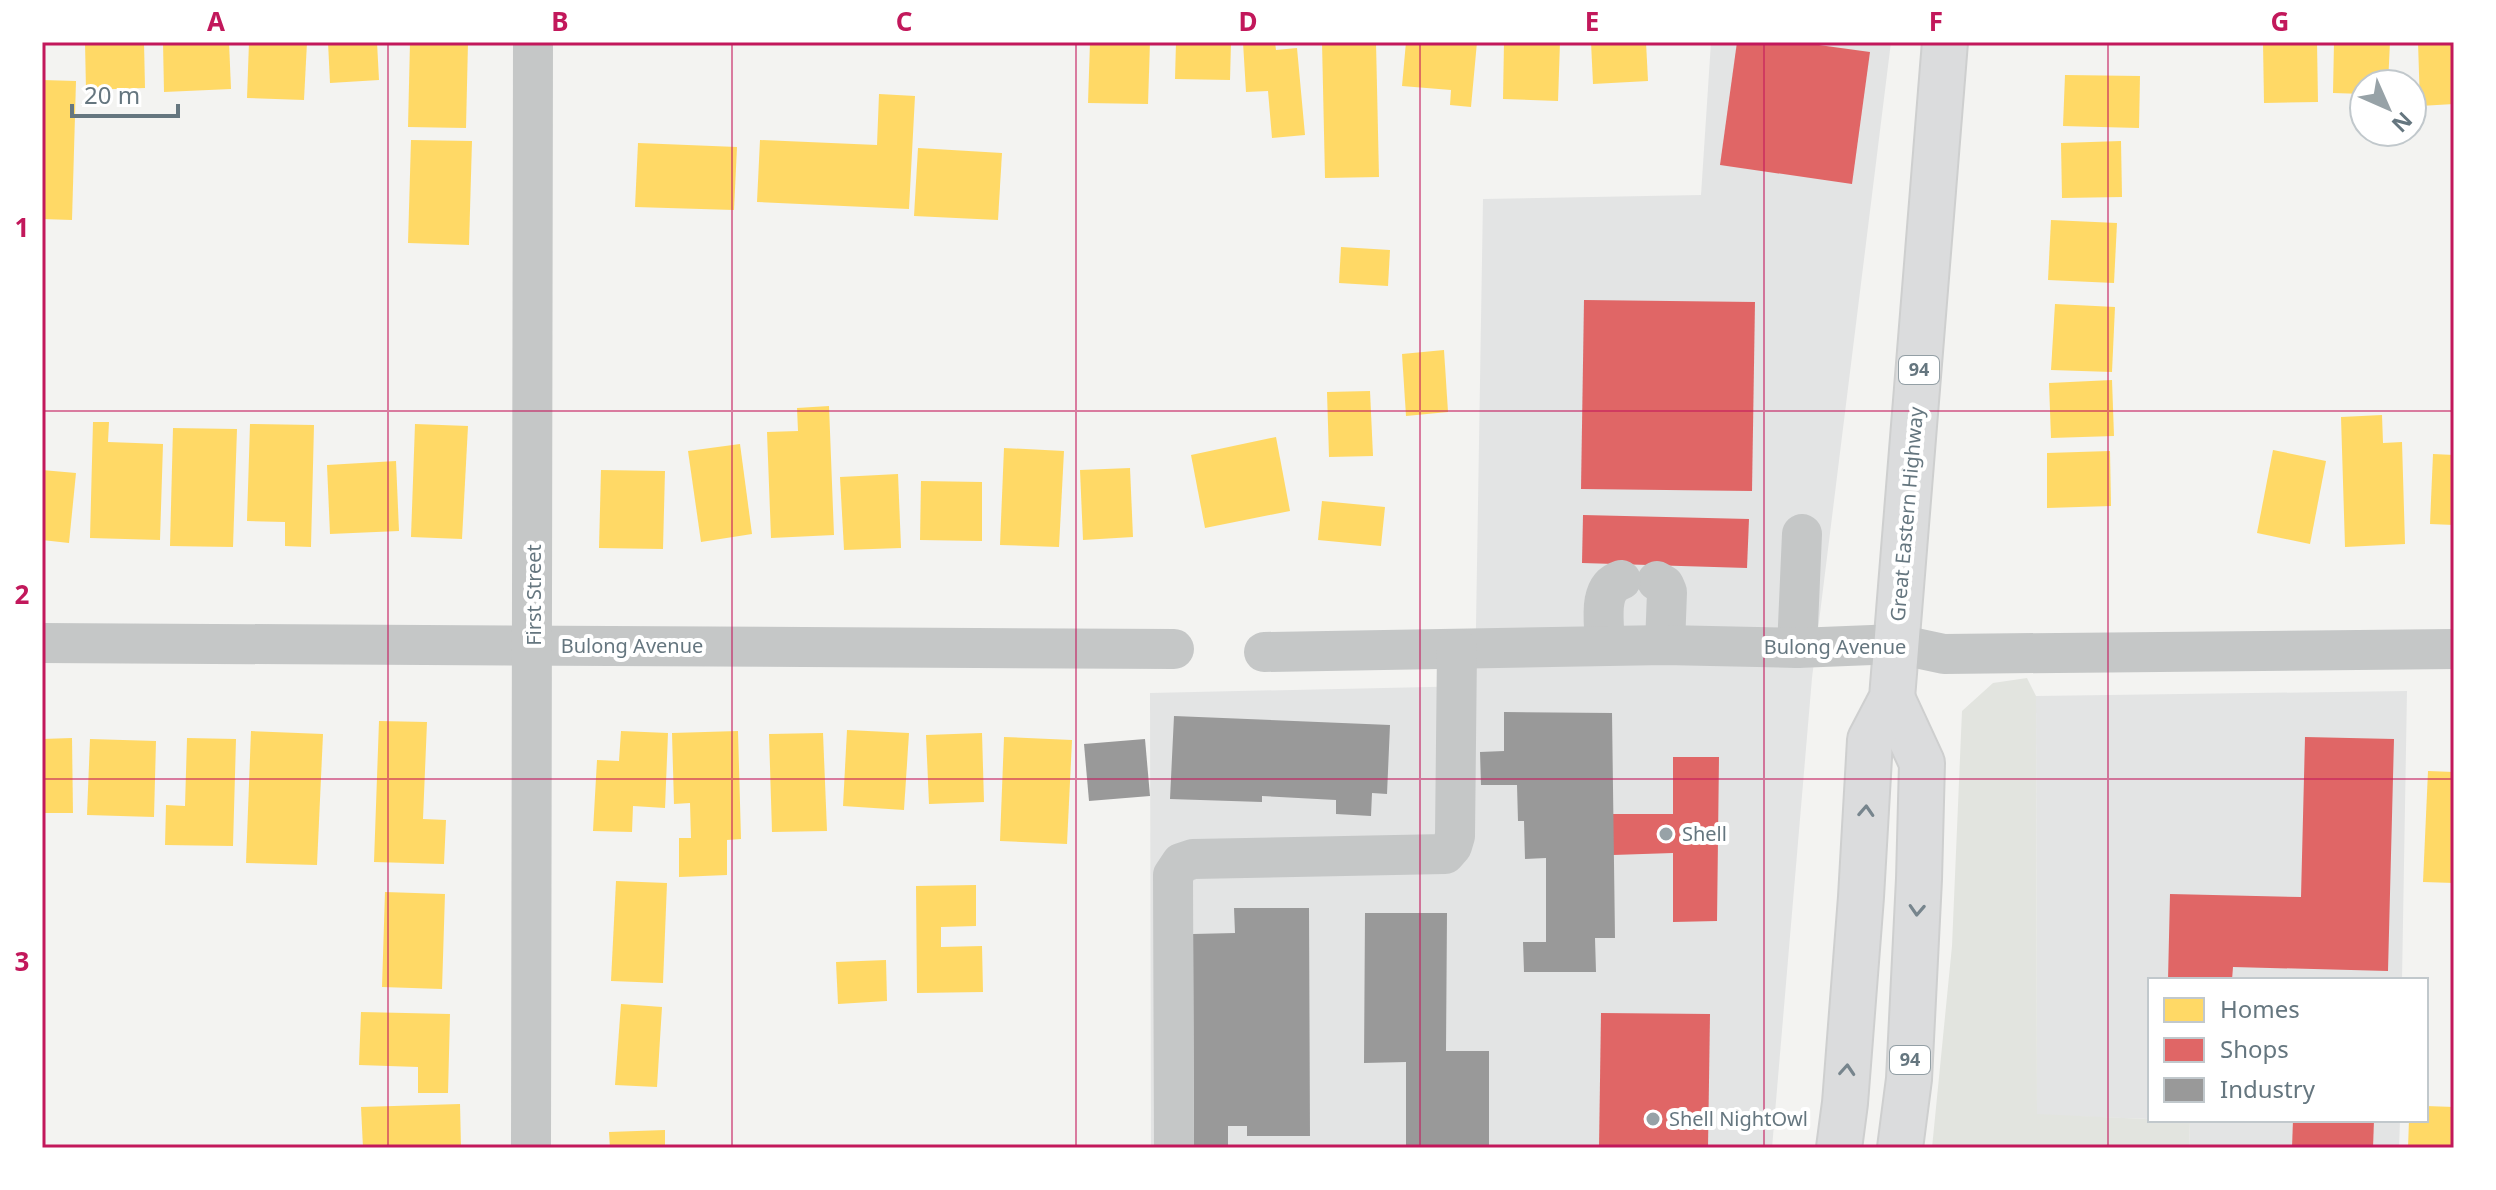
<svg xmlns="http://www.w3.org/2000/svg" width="2496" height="1190" font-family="'Noto Sans',sans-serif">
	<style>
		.built { fill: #e3e4e4 }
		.green { fill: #e2e4df }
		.homes { fill: #ffd966 }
		.shops { fill: #e06666 }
		.industry { fill: #999 }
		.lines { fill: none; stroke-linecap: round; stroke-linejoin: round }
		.highway-casing { stroke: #cecfcf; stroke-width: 48 }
		.minor { stroke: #c5c7c7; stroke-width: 40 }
		.highway { stroke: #dbdcdd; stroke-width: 44 }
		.oneway { stroke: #77858d }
		.grid { fill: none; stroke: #c2185b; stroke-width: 2; stroke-opacity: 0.55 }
		.poi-dot { fill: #97a2a7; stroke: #fff; stroke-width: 3 }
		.labels { text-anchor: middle; stroke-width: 8; stroke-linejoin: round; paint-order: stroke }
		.shield { fill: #fff; stroke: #939fa5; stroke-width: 2 }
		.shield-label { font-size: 18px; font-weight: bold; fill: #65767f }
		.street-label { font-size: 20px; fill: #65767f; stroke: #fff }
		.poi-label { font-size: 20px; fill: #65767f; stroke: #fff; text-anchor: start }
		.neatline { fill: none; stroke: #c2185b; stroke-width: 3 }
		.grid-label { font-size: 26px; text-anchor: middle; font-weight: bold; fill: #c2185b }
	</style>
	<rect width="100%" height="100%" fill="#f3f3f1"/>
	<!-- built -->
	<g class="built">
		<path d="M 1711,42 L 1891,42 L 1812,678 L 1772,1148 L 1151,1148 L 1150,693 L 1475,686 L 1483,199 L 1701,195 Z"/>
		<path d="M 2407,691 L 2402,980 L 2150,980 L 2150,1119 L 2037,1115 L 2036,696 Z"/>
		<path d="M 2169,1120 L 2400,1120 L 2399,1148 L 2189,1148 L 2190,1121 Z"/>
	</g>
	<!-- green -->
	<path class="green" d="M 2027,678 L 2036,696 L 2037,1114 L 2190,1121 L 2189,1148 L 1932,1148 L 1952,946 L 1962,711 L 1993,683 Z"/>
	<!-- homes -->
	<g class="homes">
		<path d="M 85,42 L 144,42 L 145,88 L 86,90 Z"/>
		<path d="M 163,42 L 229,42 L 231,89 L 164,92 Z"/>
		<path d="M 249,42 L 307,42 L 304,100 L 247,98 Z"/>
		<path d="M 328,42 L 377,42 L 379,80 L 330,83 Z"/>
		<path d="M 410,42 L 468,42 L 466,128 L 408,127 Z"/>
		<path d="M 1090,42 L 1150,42 L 1148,104 L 1088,103 Z"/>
		<path d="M 1176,42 L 1231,42 L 1230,80 L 1175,79 Z"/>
		<path d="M 1243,42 L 1275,42 L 1276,50 L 1297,48 L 1305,135 L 1272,138 L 1268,91 L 1246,92 Z"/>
		<path d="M 1322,42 L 1376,42 L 1379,177 L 1325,178 Z"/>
		<path d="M 1406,42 L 1477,42 L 1471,107 L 1450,105 L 1451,90 L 1402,86 Z"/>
		<path d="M 1504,42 L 1560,42 L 1558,101 L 1503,99 Z"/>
		<path d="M 1591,42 L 1646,42 L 1648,81 L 1593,84 Z"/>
		<path d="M 2263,42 L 2317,42 L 2318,102 L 2264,103 Z"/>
		<path d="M 2334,42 L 2390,42 L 2388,84 L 2364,84 L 2364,94 L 2333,93 Z"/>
		<path d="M 2418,42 L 2454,42 L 2454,104 L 2420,106 Z"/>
		<path d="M 2065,75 L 2140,76 L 2139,128 L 2063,126 Z"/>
		<path d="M 42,80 L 76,81 L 72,220 L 42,219 Z"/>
		<path d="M 879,94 L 915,96 L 909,209 L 757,202 L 760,140 L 877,145 Z"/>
		<path d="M 411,140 L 472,141 L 469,245 L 408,243 Z"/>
		<path d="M 2121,141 L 2122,197 L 2062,198 L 2061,143 Z"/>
		<path d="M 638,143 L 737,147 L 734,210 L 635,207 Z"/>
		<path d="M 918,148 L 1002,153 L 998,220 L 914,216 Z"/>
		<path d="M 2051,220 L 2117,223 L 2114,283 L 2048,280 Z"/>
		<path d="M 1341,247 L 1390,250 L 1388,286 L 1339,283 Z"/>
		<path d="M 2055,304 L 2115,307 L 2112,372 L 2051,370 Z"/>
		<path d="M 1444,350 L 1448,412 L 1406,416 L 1402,354 Z"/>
		<path d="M 2112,380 L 2114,436 L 2051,438 L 2049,383 Z"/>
		<path d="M 1370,391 L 1373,456 L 1329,457 L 1327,392 Z"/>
		<path d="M 829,406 L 834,535 L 771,538 L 767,432 L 798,431 L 797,408 Z"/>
		<path d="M 2382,415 L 2383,443 L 2402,442 L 2405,544 L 2345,547 L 2341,417 Z"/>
		<path d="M 93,422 L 109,422 L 108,442 L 163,444 L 160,540 L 90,538 Z"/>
		<path d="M 250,424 L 314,425 L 311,547 L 285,546 L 285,522 L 247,521 Z"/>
		<path d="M 415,424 L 468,426 L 462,539 L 411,537 Z"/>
		<path d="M 173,428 L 237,429 L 233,547 L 170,546 Z"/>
		<path d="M 1276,437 L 1290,511 L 1205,528 L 1191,455 Z"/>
		<path d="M 740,444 L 752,534 L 701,542 L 688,451 Z"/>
		<path d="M 1004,448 L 1064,451 L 1059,547 L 1000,545 Z"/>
		<path d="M 2273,450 L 2326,461 L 2310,544 L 2257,533 Z"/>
		<path d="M 2110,451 L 2111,506 L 2047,508 L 2047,453 Z"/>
		<path d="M 2433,454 L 2454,455 L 2454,525 L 2430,524 Z"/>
		<path d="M 396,461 L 399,531 L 330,534 L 327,465 Z"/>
		<path d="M 1130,468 L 1133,537 L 1083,540 L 1080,470 Z"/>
		<path d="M 42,470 L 76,473 L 69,543 L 42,540 Z"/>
		<path d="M 601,470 L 665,471 L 663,549 L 599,548 Z"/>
		<path d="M 898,474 L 901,548 L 844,550 L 840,477 Z"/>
		<path d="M 921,481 L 982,482 L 982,541 L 920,540 Z"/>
		<path d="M 1322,501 L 1385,507 L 1381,546 L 1318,540 Z"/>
		<path d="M 379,721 L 427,722 L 423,819 L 446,820 L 444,864 L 374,862 Z"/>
		<path d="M 847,730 L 909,733 L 904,810 L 843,806 Z"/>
		<path d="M 251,731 L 323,734 L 317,865 L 246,863 Z"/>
		<path d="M 621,731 L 668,733 L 665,808 L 633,806 L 632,832 L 593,831 L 597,760 L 619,761 Z"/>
		<path d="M 738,731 L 741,839 L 727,840 L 727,875 L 679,877 L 679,838 L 691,838 L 690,803 L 674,804 L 672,733 Z"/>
		<path d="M 823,733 L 827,831 L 772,832 L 769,734 Z"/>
		<path d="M 982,733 L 984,802 L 929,804 L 926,735 Z"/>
		<path d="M 1004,737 L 1072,740 L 1067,844 L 1000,841 Z"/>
		<path d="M 72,738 L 73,813 L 42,813 L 42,739 Z"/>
		<path d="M 187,738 L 236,739 L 233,846 L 165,845 L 166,805 L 185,806 Z"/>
		<path d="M 90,739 L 156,741 L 154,817 L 87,815 Z"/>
		<path d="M 2428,771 L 2454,772 L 2454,883 L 2423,882 Z"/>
		<path d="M 616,881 L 667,883 L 663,983 L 611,981 Z"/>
		<path d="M 976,885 L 976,926 L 941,927 L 941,947 L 982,946 L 983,992 L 917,993 L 916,886 Z"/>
		<path d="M 385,892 L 445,894 L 442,989 L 382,987 Z"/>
		<path d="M 886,960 L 887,1001 L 838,1004 L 836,962 Z"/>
		<path d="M 621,1004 L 662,1007 L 657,1087 L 615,1085 Z"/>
		<path d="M 361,1012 L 450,1014 L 448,1093 L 418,1093 L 418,1067 L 359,1065 Z"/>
		<path d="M 460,1104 L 461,1148 L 363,1148 L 361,1107 Z"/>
		<path d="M 2426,1106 L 2454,1107 L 2454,1148 L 2408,1148 L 2409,1120 L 2426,1120 Z"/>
		<path d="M 665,1130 L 665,1148 L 610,1148 L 609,1132 Z"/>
	</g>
	<!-- shops -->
	<g class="shops">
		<path d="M 1737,42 L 1797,42 L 1870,52 L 1852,184 L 1720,165 Z"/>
		<path d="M 1584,300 L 1755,302 L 1752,491 L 1581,489 Z"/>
		<path d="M 1583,515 L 1749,519 L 1747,568 L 1582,563 Z"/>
		<path d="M 2305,737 L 2394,739 L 2388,971 L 2233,967 L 2232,980 L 2168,980 L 2170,894 L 2301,897 Z"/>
		<path d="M 1673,757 L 1719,757 L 1717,921 L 1673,922 L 1673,853 L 1613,855 L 1613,814 L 1673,814 Z"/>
		<path d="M 1601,1013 L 1710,1014 L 1708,1148 L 1599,1148 Z"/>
		<path d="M 2293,1120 L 2374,1120 L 2373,1148 L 2292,1148 Z"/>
	</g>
	<!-- industry -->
	<g class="industry">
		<path d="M 1504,712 L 1612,713 L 1615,938 L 1595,938 L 1596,972 L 1524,972 L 1523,942 L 1546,942 L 1546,858 L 1525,859 L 1524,821 L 1518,821 L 1517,785 L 1481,785 L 1480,752 L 1504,751 Z"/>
		<path d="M 1174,716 L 1390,725 L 1387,794 L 1372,793 L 1371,816 L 1336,814 L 1336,800 L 1262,796 L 1262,802 L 1170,799 Z"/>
		<path d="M 1145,739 L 1150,796 L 1089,801 L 1084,744 Z"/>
		<path d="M 1234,908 L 1309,908 L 1310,1136 L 1247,1136 L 1247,1126 L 1228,1126 L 1228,1148 L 1194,1148 L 1193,934 L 1235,933 Z"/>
		<path d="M 1365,913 L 1447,913 L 1446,1051 L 1489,1051 L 1489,1148 L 1406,1148 L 1406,1062 L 1364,1063 Z"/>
	</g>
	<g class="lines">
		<!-- highway casing -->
		<g class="highway-casing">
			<g id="highway">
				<path d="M 1892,698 L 1922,763 L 1919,879 L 1909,1079 L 1900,1148"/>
				<path d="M 1839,1148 L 1845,1103 L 1861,897 L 1870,740 L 1892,698 L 1945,42"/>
			</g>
		</g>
		<!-- minor -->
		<g class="minor">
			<path d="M 1657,581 L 1664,585 L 1667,592 L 1665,645"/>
			<path d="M 42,643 L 1174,649"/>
			<path d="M 1605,646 C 1605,625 1596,588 1621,580"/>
			<path d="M 1797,648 L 1802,534"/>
			<path d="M 1264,652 L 1665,645 L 1797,648 L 1897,644 L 1944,654 L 2454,649"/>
			<path d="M 531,1148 L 533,42"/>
			<path d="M 1174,1148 L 1173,875 L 1181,863 L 1193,859 L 1445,854 L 1452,846 L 1455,836 L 1457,649"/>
		</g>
		<!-- highway -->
		<use href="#highway" class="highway"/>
	</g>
	<!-- one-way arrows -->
	<defs><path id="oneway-chevron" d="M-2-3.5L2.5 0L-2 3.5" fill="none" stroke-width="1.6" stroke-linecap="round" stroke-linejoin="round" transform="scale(2)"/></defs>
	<g class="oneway">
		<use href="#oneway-chevron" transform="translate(1866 811) rotate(-87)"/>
		<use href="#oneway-chevron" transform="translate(1917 910) rotate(93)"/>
		<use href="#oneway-chevron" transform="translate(1847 1070) rotate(-86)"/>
	</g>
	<!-- grid -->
	<path class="grid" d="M 388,42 L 388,1148M 732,42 L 732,1148M 1076,42 L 1076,1148M 1420,42 L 1420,1148M 1764,42 L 1764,1148M 2108,42 L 2108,1148M 42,411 L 2454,411M 42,779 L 2454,779"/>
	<!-- markers -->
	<g class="poi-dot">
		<circle cx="1666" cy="834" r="8"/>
		<circle cx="1653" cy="1119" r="8"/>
	</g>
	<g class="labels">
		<!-- shield labels -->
		<g class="shield">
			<rect x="1899" y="356" width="40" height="28" rx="6"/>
			<rect x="1890" y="1046" width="40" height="28" rx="6"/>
		</g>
		<g class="shield-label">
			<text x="1919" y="376">94</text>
			<text x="1910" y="1066">94</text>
		</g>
		<!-- street labels -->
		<g class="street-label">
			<text transform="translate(1907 514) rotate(-85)" y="7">Great Eastern Highway</text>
			<text transform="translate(534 595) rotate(-90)" y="7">First Street</text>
			<text x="632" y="653">Bulong Avenue</text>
			<text x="1835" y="654">Bulong Avenue</text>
		</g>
		<!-- poi labels -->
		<g class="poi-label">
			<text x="1682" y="841">Shell</text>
			<text x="1669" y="1126">Shell NightOwl</text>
		</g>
	</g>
	<!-- border -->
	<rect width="2496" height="1190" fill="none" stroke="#ffffff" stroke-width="88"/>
	<!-- legend -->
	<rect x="2148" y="978" width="280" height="144" fill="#ffffff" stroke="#c1c8cc" stroke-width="2"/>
	<rect x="2164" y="998" width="40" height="24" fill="#ffd966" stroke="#c1c8cc" stroke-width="2"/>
	<text x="2220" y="1018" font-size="24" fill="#65767f">Homes</text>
	<rect x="2164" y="1038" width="40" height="24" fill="#e06666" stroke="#c1c8cc" stroke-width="2"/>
	<text x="2220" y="1058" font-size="24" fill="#65767f">Shops</text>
	<rect x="2164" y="1078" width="40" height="24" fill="#999999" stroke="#c1c8cc" stroke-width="2"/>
	<text x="2220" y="1098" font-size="24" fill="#65767f">Industry</text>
	<!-- north arrow -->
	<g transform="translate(2388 108) rotate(135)"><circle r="38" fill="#ffffff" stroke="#c1c8cc" stroke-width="2"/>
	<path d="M0-6L14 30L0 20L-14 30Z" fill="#97a2a7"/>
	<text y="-12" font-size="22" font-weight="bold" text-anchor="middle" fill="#65767f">N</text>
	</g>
	<!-- scale -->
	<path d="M72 104v12h106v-12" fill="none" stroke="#65767f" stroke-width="4"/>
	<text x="84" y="104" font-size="24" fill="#65767f" stroke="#ffffff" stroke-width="6" paint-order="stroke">20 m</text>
	<rect x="44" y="44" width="2408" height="1102" class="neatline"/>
	<g class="grid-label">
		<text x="216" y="31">A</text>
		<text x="560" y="31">B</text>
		<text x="904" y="31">C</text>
		<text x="1248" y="31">D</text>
		<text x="1592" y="31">E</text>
		<text x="1936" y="31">F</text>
		<text x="2280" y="31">G</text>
		<text x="22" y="237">1</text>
		<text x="22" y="604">2</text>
		<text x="22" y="971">3</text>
	</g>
</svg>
